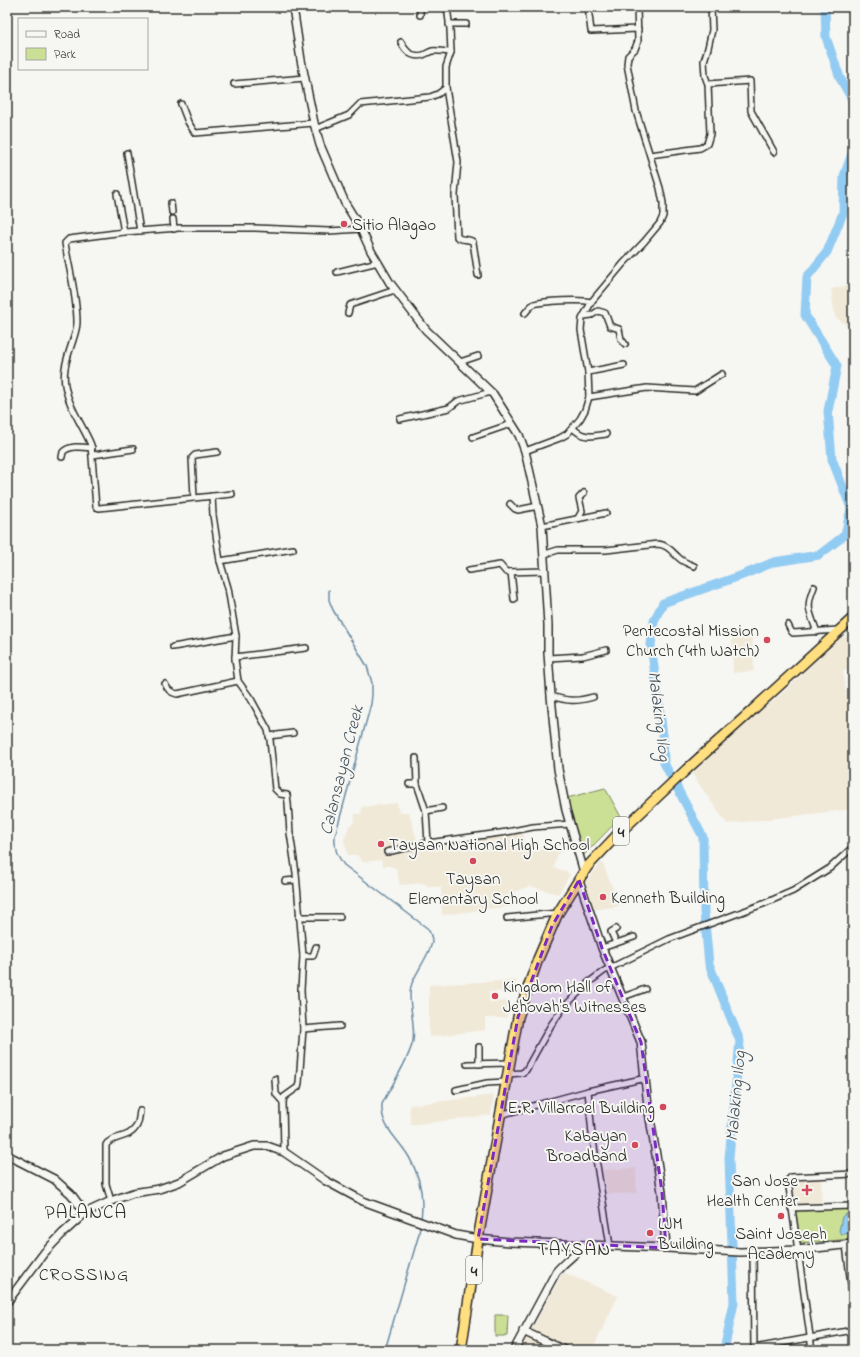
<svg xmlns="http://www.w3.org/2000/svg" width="860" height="1357" font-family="'Indie Flower',sans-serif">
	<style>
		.built { fill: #f1e9d8 }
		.green { fill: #cbe095; stroke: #7b8660 }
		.water { fill: #93ccf3; stroke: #698ca3 }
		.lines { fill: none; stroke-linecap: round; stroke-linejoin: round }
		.stream { stroke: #698ca3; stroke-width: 1.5 }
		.river { stroke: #93ccf3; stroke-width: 9 }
		.street-casing { stroke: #2b2b2b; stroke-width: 8 }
		.secondary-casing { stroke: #2b2b2b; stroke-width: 10 }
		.highway-casing { stroke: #2b2b2b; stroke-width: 12 }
		.street { stroke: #f6f6f2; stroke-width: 5 }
		.secondary { stroke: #f6f6f2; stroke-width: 7 }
		.highway { stroke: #ffdf80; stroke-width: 9 }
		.marked { fill: #7b2cbf; fill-opacity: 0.2; stroke: #7b2cbf; stroke-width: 3; stroke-dasharray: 8 5; stroke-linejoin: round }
		.poi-dot { fill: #d1495b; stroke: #f6f6f2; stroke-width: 1.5 }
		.labels { text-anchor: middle; stroke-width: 4; stroke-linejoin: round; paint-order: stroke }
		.shield { fill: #f6f6f2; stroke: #686867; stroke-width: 1 }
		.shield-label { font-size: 16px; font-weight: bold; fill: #2b2b2b }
		.poi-label { font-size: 17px; fill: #2b2b2b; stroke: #f6f6f2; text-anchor: start }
		.water-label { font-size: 18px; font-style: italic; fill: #45535d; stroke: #f6f6f2 }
		.neighbourhood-label { font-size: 18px; letter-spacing: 1px; fill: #2b2b2b; stroke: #f6f6f2 }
		.quarter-label { font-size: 19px; letter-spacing: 1px; fill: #2b2b2b; stroke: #f6f6f2 }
	</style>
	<rect width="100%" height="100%" fill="#f6f6f2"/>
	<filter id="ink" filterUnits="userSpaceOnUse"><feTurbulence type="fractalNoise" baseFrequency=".025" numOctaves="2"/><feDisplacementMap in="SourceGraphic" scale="8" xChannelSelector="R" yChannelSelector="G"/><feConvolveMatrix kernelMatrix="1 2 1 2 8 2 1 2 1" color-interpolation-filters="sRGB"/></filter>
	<g filter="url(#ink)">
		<!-- built -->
		<g class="built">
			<path d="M 853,284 L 853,330 L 835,317 L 831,289 Z"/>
			<path d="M 752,634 L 754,671 L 733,673 L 732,636 Z"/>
			<path d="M 853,636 L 853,669 L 843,671 L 850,722 L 853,722 L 853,809 L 727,824 L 692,774 L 734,733 L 779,696 L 841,637 Z"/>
			<path d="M 397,803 L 399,813 L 409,812 L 419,847 L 523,830 L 526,851 L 564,848 L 564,851 L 560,852 L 557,855 L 554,868 L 566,871 L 570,875 L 558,894 L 530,886 L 512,893 L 512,906 L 442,915 L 441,887 L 429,887 L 424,883 L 400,885 L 396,868 L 389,866 L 383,866 L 381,860 L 363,862 L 357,855 L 348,855 L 344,840 L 349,826 L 354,823 L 355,814 L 361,814 L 362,807 Z"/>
			<path d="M 602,862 L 620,906 L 592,910 L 583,886 Z"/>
			<path d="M 517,980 L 513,991 L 489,992 L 489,1002 L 510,1001 L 507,1018 L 485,1018 L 485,1030 L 429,1037 L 429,985 Z"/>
			<path d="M 494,1095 L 491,1115 L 411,1125 L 409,1105 Z"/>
			<path d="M 636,1168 L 637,1193 L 607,1194 L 603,1170 Z"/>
			<path d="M 821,1178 L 822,1205 L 794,1207 L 793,1187 L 794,1181 Z"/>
			<path d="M 563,1272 L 618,1296 L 592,1350 L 524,1350 L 521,1348 Z"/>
		</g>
		<!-- green -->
		<g class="green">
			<path d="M 605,788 L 621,817 L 583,856 L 567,798 Z"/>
			<path d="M 853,1203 L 853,1239 L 799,1243 L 794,1207 Z"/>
			<path d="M 495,1315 L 508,1315 L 507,1336 L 495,1336 Z"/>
		</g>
		<!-- water -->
		<path class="water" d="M 847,1214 L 853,1214 L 853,1233 C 849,1232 845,1235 841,1234 L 839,1231 L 842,1217 L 843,1216 Z"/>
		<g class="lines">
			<!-- stream -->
			<g class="stream">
				<path d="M 329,590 L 329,600 L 333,610 L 367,666 L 372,683 L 372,695 L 371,704 L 335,836 C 334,849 337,855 344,865 L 427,928 C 430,932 432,936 432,942 C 431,951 416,973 412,983 C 406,998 416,1023 413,1041 C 409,1060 391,1086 382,1104 C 380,1127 398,1138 409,1157 C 420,1176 424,1197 421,1219"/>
				<path d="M 385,1350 L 419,1234 L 420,1225"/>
			</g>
			<!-- river -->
			<g class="river">
				<path d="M 825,7 L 826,37 L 840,78 L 853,101"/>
				<path d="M 724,1350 L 734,1303 L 729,1158 L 740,1041 L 709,964 L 704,912 L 703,837 L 664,763 L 663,735 L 651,645 L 654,621 L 663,603 L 740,576 L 774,562 L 819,555 L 845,535 L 851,508 L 832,459 L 828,411 L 837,366 L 805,315 L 807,277 L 827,252 L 843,213 L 844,176 L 853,151"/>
			</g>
			<!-- street casing -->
			<g class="street-casing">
				<g id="street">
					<path d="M 447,7 L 450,29 L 451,52 L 446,67 L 446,88 L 458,162 L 455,195 L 457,237 C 462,241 469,238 473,242 L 478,275"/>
					<path d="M 588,7 L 591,31 L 638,29"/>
					<path d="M 420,15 L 420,7"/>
					<path d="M 449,24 L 466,24"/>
					<path d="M 401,42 C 405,51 412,58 423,55 C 426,54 429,52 432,51 C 437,50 445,52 451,52"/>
					<path d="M 234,84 L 305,78"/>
					<path d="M 708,84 L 750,81 L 751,111 L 774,152"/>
					<path d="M 181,104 L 188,122 L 195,133 L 314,123"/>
					<path d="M 315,129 L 349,115 L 360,104 L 430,97 L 438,94 L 446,88"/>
					<path d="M 127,153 L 140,231"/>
					<path d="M 650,155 L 700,148 L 707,144 L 710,134 L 708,84 L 705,76 L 704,61 L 708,48 L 712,30 L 711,7"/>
					<path d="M 117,194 L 124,232"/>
					<path d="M 171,203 L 172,212"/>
					<path d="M 173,219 L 174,229"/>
					<path d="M 337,272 L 378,262"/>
					<path d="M 348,313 L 350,305 L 395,290"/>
					<path d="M 525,313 C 528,310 530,306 534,304 C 544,301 581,299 591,302"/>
					<path d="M 584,316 L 592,315 L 598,311 L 605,313 L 610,326 L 619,329 L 621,339 L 625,344"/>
					<path d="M 460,362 L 478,356"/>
					<path d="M 588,372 L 624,365"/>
					<path d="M 589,397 L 647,388 L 695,391 L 722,374"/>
					<path d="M 400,419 L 449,408 L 458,401 L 491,392"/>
					<path d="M 573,428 C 583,439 593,436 606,434"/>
					<path d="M 473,437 L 511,424"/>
					<path d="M 525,451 L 560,438 L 567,434 L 580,419 L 585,410 L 589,397 L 588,372 L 581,330 L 582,319 L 592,301 L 623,264 L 644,242 L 660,223 L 663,216 L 663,203 L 660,188 L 636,111 L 627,64 L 628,56 L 635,49 L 638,41 L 637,7"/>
					<path d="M 93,455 L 133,449"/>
					<path d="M 62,457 L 63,452 C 70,445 82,447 92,448"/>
					<path d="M 232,494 L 99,508 L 96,507 L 91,445 C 84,427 70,410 66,390 C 61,372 68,356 73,340 C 75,334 77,328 77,322 C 77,296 69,269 65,243 L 69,239 L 124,232 L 179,228 L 255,228 L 329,231 L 361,229"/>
					<path d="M 212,496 L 213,515 L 220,561 L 228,588 L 236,636 L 235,659 L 238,681 L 251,699 L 268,730 L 270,740 L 275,789 L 280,794 L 287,795 L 288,803 L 290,833 L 296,873 L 303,956 L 301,990 L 303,1029 L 299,1083 L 298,1087 L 284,1097 L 283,1102 L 284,1152"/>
					<path d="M 194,497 L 192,458 L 195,455 L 217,452"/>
					<path d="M 510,504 L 515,509 L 518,510 L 538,506"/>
					<path d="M 578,518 L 582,511 L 579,498 L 584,493"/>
					<path d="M 542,526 L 606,513"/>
					<path d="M 545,554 L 558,550 L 606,550 L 658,544 C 668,545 672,552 679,558 C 683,562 689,564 694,566"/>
					<path d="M 220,561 L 293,549"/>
					<path d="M 469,570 L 500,565 L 506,572 L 545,571"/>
					<path d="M 511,572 L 514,599"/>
					<path d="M 814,587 C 805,608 810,612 817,632"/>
					<path d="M 788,625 L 791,631 L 793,633 L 838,630"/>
					<path d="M 173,647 L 236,636"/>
					<path d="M 235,657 L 306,648"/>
					<path d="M 548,658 L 583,656 L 606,650"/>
					<path d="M 165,684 C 168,690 170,692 177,694 L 238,681"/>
					<path d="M 551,696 C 567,701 576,702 593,697"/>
					<path d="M 269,736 L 293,733"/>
					<path d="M 416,758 L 417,784 L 426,811 L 428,843"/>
					<path d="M 409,784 L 417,784"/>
					<path d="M 426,811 L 442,808"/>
					<path d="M 387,852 L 428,843 L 507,832 L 533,827 L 570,824"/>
					<path d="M 285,881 L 296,880"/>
					<path d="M 299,917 L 340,917"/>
					<path d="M 507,918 L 558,913"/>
					<path d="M 616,943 L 611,932 L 616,929"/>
					<path d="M 602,948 L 634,937"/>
					<path d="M 303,956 L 313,956 L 316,947"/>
					<path d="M 623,997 L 645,989"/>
					<path d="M 303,1029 L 340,1026"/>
					<path d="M 479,1047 L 479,1064"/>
					<path d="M 467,1064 L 509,1063"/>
					<path d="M 507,1074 L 522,1073 L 526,1070 L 551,1025 L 563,1008 L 588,983 L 604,971 L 669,939 L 763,904 L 793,891 L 830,868 L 853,847"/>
					<path d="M 275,1079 L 276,1094 L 283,1102"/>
					<path d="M 456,1090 L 487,1083 L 505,1082"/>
					<path d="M 588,1091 L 592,1134 L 610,1246"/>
					<path d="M 500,1115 L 588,1091 L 646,1078"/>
					<path d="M 111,1201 L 106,1184 L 106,1145 C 111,1136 129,1139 136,1127 C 139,1123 139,1116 140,1111"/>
					<path d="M 791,1208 L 851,1206 L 853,1207"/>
					<path d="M 753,1252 L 754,1350"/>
					<path d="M 754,1348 L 853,1330"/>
					<path d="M 812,1350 L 788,1180 L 791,1177 L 853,1174"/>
				</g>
			</g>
			<!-- secondary casing -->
			<g class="secondary-casing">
				<g id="secondary">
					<path d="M 293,7 L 301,60 L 314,123 L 320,145 L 345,203 L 361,229 L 371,251 L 390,283 L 426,330 L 493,394 L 519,435 L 525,451 L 542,526 L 548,625 L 548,653 L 551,696 L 558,769 L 566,810 L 584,872"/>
					<path d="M 579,880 L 602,948 L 641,1042 L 648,1106 L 662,1192 L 666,1248"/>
					<path d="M 7,1155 L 54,1179 L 71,1194 L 85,1213"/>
					<path d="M 847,1245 L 853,1292"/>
					<path d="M 7,1302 L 44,1253 L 63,1233 L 85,1213 L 111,1201 L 133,1193 L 159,1189 L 179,1182 L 223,1156 L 254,1146 L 267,1146 L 284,1152 L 326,1181 L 363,1201 L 456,1235 L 478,1239 L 510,1242 L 666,1248 L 740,1252 L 797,1250 L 853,1244"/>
					<path d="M 523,1331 L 564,1350"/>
					<path d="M 514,1350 L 556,1272 C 564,1262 575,1255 584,1245"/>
				</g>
			</g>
			<!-- highway casing -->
			<g class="highway-casing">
				<path id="highway" d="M 461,1350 L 478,1239 L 518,1017 L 538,959 L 558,913 L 587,867 L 618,834 L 687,769 L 746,716 L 853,618"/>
			</g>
			<!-- street -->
			<use href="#street" class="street"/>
			<!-- secondary -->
			<use href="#secondary" class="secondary"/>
			<!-- highway -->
			<use href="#highway" class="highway"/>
		</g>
	</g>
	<!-- marked area -->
	<path class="marked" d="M 579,880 L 602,948 L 641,1042 L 662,1192 L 666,1248 L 478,1239 L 518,1017 L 552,926 Z"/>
	<!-- markers -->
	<g class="poi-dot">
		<circle cx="344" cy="224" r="4"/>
		<circle cx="767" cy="640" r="4"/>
		<circle cx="381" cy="844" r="4"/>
		<circle cx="473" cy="861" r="4"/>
		<circle cx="603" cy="897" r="4"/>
		<circle cx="495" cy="996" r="4"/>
		<circle cx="663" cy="1107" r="4"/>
		<circle cx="635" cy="1145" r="4"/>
		<path d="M805 1184h4v4h4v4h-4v4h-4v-4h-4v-4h4z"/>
		<circle cx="781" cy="1216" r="4"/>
		<circle cx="650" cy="1233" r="4"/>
	</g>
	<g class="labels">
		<!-- shield labels -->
		<g class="shield">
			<rect x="613" y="817" width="16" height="28" rx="3"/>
			<rect x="466" y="1256" width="16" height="28" rx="3"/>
		</g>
		<g class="shield-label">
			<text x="621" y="837">4</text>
			<text x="474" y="1276">4</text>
		</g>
		<!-- poi labels -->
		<g class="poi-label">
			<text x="352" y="230">Sitio Alagao</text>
			<text x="759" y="636" text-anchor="end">Pentecostal Mission<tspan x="759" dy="20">Church (4th Watch)</tspan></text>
			<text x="389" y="850">Taysan National High School</text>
			<text x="473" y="884" text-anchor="middle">Taysan<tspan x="473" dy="20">Elementary School</tspan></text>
			<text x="611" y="903">Kenneth Building</text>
			<text x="503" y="992">Kingdom Hall of<tspan x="503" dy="20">Jehovah's Witnesses</tspan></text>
			<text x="655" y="1113" text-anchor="end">E.R. Villarroel Building</text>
			<text x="627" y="1141" text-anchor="end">Kabayan<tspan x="627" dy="20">Broadband</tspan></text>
			<text x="798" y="1186" text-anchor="end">San Jose<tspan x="798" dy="20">Health Center</tspan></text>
			<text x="658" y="1229">LJM<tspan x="658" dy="20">Building</tspan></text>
			<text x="781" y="1239" text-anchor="middle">Saint Joseph<tspan x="781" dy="20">Academy</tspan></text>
		</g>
		<!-- water labels -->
		<g class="water-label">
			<text transform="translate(660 716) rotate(83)" y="6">Malaking Ilog</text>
			<text transform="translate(341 770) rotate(-76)" y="6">Calansayan Creek</text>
			<text transform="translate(735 1096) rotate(-85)" y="6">Malaking Ilog</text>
		</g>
		<!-- neighbourhood labels -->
		<g class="neighbourhood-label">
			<text x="84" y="1280">CROSSING</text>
		</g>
		<!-- quarter labels -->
		<g class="quarter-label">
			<text x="86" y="1218">PALANCA</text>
			<text x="574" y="1255">TAYSAN</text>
		</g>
	</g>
	<!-- margin -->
	<rect width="860" height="1357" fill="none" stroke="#f6f6f2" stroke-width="24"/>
	<rect x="12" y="12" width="836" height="1333" fill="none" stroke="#2b2b2b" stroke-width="1.5" filter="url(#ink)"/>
	<!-- legend -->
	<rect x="18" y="18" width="130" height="52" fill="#f6f6f2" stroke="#a5a5a2"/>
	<rect x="26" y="31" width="20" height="6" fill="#f6f6f2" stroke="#a5a5a2"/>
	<text x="54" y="38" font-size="12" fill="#2b2b2b">Road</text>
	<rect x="26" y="48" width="20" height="12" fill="#cbe095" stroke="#a5a5a2"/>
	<text x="54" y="58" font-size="12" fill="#2b2b2b">Park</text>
</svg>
